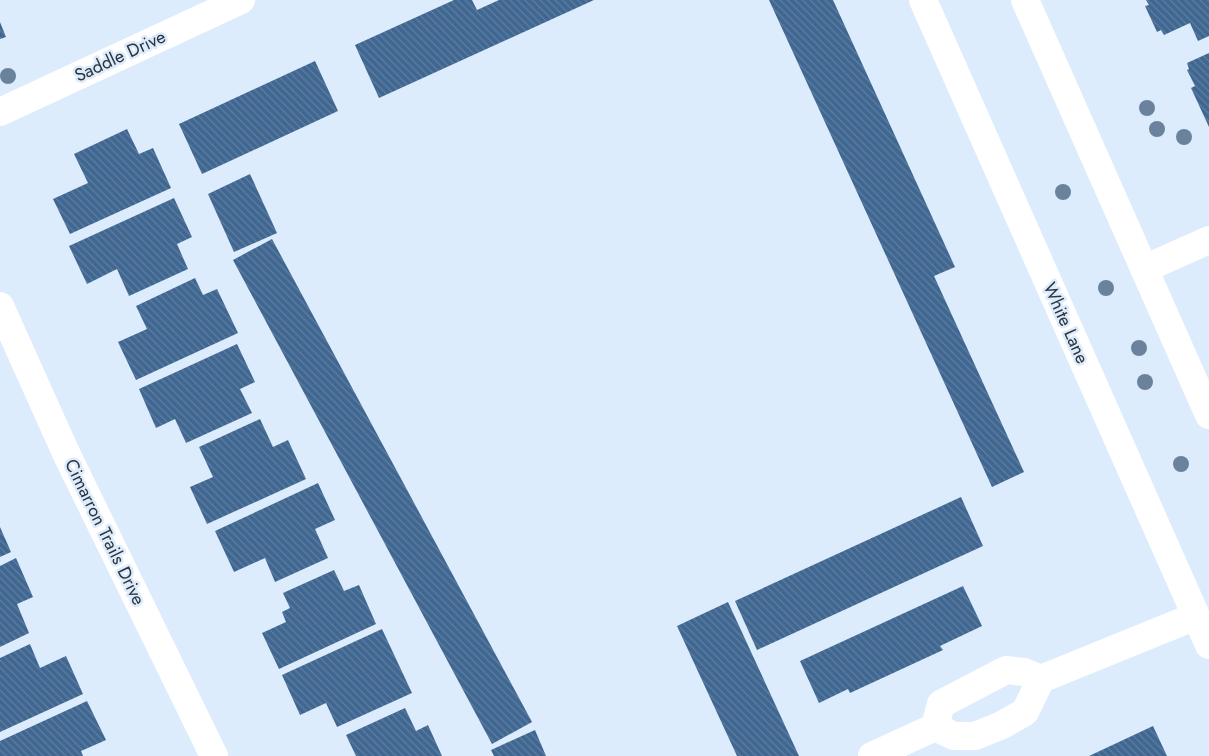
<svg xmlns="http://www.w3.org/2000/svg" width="1209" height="756" font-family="Jost,sans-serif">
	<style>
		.building { fill: url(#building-back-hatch) }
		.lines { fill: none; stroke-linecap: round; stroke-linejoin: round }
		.minor { stroke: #fff; stroke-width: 28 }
		.major { stroke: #fff; stroke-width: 28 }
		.tree { fill: #6a829b }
		.labels { text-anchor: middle; stroke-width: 5; stroke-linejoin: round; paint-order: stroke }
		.street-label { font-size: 18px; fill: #2d343c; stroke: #dcecfd }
	</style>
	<defs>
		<pattern id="building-back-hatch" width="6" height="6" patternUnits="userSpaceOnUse" patternTransform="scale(1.25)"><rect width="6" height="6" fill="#3f6792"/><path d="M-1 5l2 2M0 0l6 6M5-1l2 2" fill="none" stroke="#5f7e9e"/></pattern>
	</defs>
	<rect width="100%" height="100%" fill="#dcecfd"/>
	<!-- building -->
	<g class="building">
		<path d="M 454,0 L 472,0 L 477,10 L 499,0 L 594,0 L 379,98 L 355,45 Z"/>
		<path d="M 769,0 L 833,0 L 955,267 L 934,276 L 1024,472 L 992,487 Z"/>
		<path d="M 1146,0 L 1209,0 L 1209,36 L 1198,41 L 1190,23 L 1164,35 L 1161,30 L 1157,32 L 1145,6 L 1149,5 Z"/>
		<path d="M 0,22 L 6,37 L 0,39 Z"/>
		<path d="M 1209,53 L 1209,127 L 1191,88 L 1195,86 L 1187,70 L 1189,69 L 1187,63 Z"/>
		<path d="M 315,61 L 338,111 L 202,174 L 179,124 Z"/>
		<path d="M 127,129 L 139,154 L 153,148 L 171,188 L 70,234 L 53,199 L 88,183 L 74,154 Z"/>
		<path d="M 250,174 L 277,233 L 234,252 L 208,194 Z"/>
		<path d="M 174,198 L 192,237 L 177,244 L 188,269 L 129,296 L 117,269 L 87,284 L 69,246 Z"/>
		<path d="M 272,239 L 532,722 L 492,744 L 233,260 Z"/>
		<path d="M 195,278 L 203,295 L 217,289 L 238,333 L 136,380 L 118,342 L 147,329 L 136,306 Z"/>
		<path d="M 237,344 L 255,382 L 240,389 L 252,413 L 186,443 L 175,419 L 156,428 L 139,389 Z"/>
		<path d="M 260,419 L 273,447 L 288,440 L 306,479 L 207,524 L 190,487 L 213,477 L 199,447 Z"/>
		<path d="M 318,483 L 335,520 L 315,529 L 328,558 L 275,582 L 265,558 L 234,572 L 215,531 Z"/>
		<path d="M 961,497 L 983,546 L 757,650 L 735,601 Z"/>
		<path d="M 0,527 L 11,552 L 0,557 Z"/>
		<path d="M 16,558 L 33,597 L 17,604 L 29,633 L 0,647 L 0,566 Z"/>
		<path d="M 334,570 L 344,591 L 359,585 L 376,624 L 279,669 L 262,633 L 286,622 L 282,612 L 290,608 L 283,593 Z"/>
		<path d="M 963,586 L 982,626 L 940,646 L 943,650 L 850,693 L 848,689 L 819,703 L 800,661 Z"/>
		<path d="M 728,602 L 799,756 L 737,756 L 677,626 Z"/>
		<path d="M 382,629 L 412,693 L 337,727 L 326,703 L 300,715 L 282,675 Z"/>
		<path d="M 30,644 L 40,668 L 66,656 L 83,694 L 0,732 L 0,658 Z"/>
		<path d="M 87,701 L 106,740 L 81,751 L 83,756 L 0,756 L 0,741 Z"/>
		<path d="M 405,708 L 416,731 L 428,725 L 442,756 L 356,756 L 346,735 Z"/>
		<path d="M 1153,726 L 1167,756 L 1089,756 Z"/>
		<path d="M 535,730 L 546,756 L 494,756 L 491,750 Z"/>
	</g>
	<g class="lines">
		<!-- minor -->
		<g class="minor">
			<path d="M 0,112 L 241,0"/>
			<path d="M 1144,269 L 1209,240"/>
			<path d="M 0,306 L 66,453 L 214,756"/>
			<path d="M 1041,679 L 1024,672 L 1006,670 L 941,704 L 935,727 L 954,736 L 975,736 L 1002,725 L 1025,712 L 1041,679 L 1196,616"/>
			<path d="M 872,756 L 935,727"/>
		</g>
		<!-- major -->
		<g class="major">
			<path d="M 923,0 L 1209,645"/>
			<path d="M 1025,0 L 1209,415"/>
		</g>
	</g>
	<!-- trees -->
	<g class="tree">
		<circle cx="8" cy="76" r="8"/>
		<circle cx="1147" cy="108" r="8"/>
		<circle cx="1157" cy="129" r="8"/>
		<circle cx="1184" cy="137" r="8"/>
		<circle cx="1063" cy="192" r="8"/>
		<circle cx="1106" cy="288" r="8"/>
		<circle cx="1139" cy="348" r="8"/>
		<circle cx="1145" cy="382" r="8"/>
		<circle cx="1181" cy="464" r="8"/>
	</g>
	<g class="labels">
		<!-- street labels -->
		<g class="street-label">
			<text transform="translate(120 56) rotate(-25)" y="6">Saddle Drive</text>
			<text transform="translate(1066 323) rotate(66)" y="6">White Lane</text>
			<text transform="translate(105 532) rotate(64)" y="6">Cimarron Trails Drive</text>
		</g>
	</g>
</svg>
